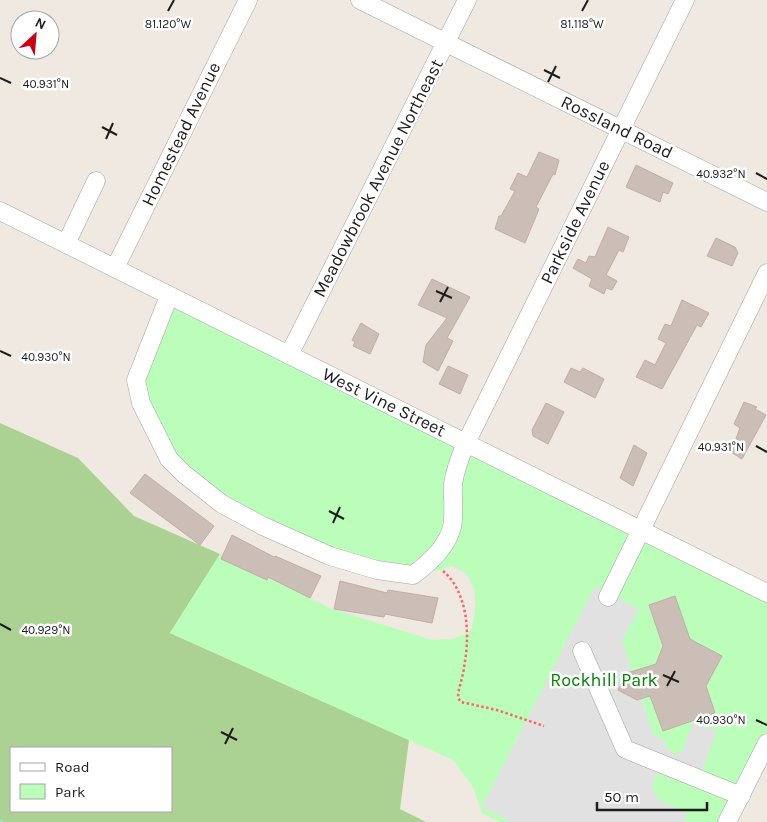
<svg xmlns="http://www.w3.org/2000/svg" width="767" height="822" font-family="Karla,sans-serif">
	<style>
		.forest { fill: #acd293; fill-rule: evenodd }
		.park { fill: #bbfeba }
		.parking { fill: #e1e1e1 }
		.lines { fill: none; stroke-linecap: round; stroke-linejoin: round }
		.stream { stroke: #9ed8e1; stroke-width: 4.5 }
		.building { fill: #cbbeb7; stroke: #c2ada3 }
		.minor-casing { stroke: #a4a4a4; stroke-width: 19 }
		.path { stroke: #ff6363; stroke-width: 2.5; stroke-dasharray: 2.5 2.5; stroke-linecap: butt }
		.minor { stroke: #fff; stroke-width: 18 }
		.ticks { fill: none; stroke: #1d1d1d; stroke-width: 2 }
		.labels { text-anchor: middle; stroke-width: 5; stroke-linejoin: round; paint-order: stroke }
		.street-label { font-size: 18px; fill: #1d1d1d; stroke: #fff }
		.park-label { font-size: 18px; fill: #058302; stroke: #fff }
		.ticks-label { font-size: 12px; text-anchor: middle; fill: #1d1d1d; stroke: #fff; stroke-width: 5; stroke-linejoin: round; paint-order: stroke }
	</style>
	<rect width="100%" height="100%" fill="#efe9e2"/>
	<!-- forest -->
	<path class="forest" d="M 0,423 L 78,458 L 134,516 L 220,554 L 170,633 L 409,740 L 400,809 L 426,822 L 0,822 ZM 11,748 L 171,748 L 171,811 L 11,811 Z"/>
	<!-- park -->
	<path class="park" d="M 174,307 L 767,603 L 767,733 L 723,822 L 500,822 L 482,813 L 473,787 L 453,760 L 170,633 L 220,554 L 330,608 L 432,640 L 453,639 L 470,632 C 476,616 479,589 466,574 C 463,571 456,568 452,566 L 437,571 L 384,569 L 247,512 L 184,469 L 151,412 L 143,382 L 155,348 Z"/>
	<!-- parking -->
	<path class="parking" d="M 595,586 L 639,609 L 622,641 L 653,734 L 665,741 L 667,749 L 674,753 L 682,752 L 693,722 L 717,731 L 697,783 L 662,770 L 655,777 L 652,789 L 659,800 L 688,814 L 684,822 L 511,822 L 482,807 Z"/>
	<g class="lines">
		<!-- stream -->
		<path class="stream" d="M 0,822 L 1,822"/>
	</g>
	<!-- building -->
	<g class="building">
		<path d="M 539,152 L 559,160 L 555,175 L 553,174 L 536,207 L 539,209 L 525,243 L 495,229 L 499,216 L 501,216 L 515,191 L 510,189 L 518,173 L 527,177 Z"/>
		<path d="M 636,165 L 673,183 L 668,194 L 663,192 L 660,202 L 626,187 Z"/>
		<path d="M 608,227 L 629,237 L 623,252 L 619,250 L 606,275 L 617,281 L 612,290 L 606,288 L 604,294 L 589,286 L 592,279 L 573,268 L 578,259 L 586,263 L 589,256 L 595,257 Z"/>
		<path d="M 716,238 L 735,247 L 738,253 L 732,266 L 707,256 Z"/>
		<path d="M 432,279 L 470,297 L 447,338 L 453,341 L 438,371 L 423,362 L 426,345 L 447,318 L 418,305 Z"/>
		<path d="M 682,300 L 709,313 L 701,327 L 697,325 L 662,389 L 636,377 L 645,360 L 655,365 L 666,343 L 658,339 L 665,324 L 671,326 Z"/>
		<path d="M 361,323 L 379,334 L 370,354 L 353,346 L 355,342 L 352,340 Z"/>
		<path d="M 448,366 L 468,375 L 460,394 L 439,384 Z"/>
		<path d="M 571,368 L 580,372 L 583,368 L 604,379 L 595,398 L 564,382 Z"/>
		<path d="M 744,402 L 757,407 L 755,409 L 766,415 L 742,459 L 731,452 L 740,428 L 734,424 Z"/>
		<path d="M 546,403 L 564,412 L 548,444 L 533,436 L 532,430 Z"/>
		<path d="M 634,445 L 647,453 L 633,486 L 620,478 Z"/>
		<path d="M 145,474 L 214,526 L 200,545 L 130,493 Z"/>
		<path d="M 232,535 L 274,557 L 275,556 L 321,576 L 310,598 L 268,577 L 267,580 L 221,559 Z"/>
		<path d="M 340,581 L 387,593 L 388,590 L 438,598 L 432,623 L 385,614 L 384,617 L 334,609 Z"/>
		<path d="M 675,596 L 690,639 L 722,656 L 706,686 L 715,713 L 663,731 L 650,696 L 637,700 L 618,690 L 627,673 L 656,664 L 663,646 L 649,605 Z"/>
	</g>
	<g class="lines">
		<!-- minor casing -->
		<g class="minor-casing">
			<g id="minor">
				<path d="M 360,0 L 767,202"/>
				<path d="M 0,211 L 767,593"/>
				<path d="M 66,244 L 96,181"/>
				<path d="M 115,268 L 248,0"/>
				<path d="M 169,296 L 136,380 L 141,403 L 169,459 L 184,474 L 222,504 L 263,526 L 330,556 L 377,570 L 413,575 C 428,564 447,547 452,527 C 455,514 452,498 453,484 C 455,470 460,457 466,443 L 685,0"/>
				<path d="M 289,355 L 467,0"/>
				<path d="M 608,597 L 767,273"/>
				<path d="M 582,651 L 625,749 L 741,796"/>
				<path d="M 727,822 L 767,743"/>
			</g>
		</g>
		<!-- path -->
		<path class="path" d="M 443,571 C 469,593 470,637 464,667 C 463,678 458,688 458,698 L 461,702 L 497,710 L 544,726"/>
		<!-- minor -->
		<use href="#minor" class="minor"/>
	</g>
	<!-- ticks -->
	<path class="ticks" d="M 168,11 L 174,0M 582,11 L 588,0M 544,70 L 560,78M 0,78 L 11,83M 548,82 L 556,66M 102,127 L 117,135M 106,139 L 113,123M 756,173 L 767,179M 436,291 L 452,298M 440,302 L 448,287M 0,351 L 11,356M 756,446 L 767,452M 329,511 L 344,519M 333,523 L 340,507M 0,624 L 11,630M 663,675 L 679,682M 667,686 L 675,671M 756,720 L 767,725M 221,732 L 237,740M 225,744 L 233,728"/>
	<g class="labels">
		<!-- street labels -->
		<g class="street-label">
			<text transform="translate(617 127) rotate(26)" y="6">Rossland Road</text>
			<text transform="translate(181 134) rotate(-64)" y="6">Homestead Avenue</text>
			<text transform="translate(378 178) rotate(-63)" y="6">Meadowbrook Avenue Northeast</text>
			<text transform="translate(575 222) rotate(-64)" y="6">Parkside Avenue</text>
			<text transform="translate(384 402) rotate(26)" y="6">West Vine Street</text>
		</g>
		<!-- park labels -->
		<g class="park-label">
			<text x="604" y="686">Rockhill Park</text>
		</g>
	</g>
	<g class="ticks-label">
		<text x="168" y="28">81.120°W</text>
		<text x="582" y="28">81.118°W</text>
		<text x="46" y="88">40.931°N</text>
		<text x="721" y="178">40.932°N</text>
		<text x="46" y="361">40.930°N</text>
		<text x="721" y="451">40.931°N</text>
		<text x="46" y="634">40.929°N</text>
		<text x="721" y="724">40.930°N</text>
	</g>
	<!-- legend -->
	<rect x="10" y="747" width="162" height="65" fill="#ffffff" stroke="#a5a5a5"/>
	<rect x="20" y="763" width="25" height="8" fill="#ffffff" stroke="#a5a5a5"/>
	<text x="55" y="772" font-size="15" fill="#1d1d1d">Road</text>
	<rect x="20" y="784" width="25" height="15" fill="#bbfeba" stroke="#a5a5a5"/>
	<text x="55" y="797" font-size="15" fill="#1d1d1d">Park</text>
	<!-- north arrow -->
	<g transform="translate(35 35) rotate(26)"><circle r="24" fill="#ffffff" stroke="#a5a5a5"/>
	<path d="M0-4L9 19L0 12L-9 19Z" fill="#ca0014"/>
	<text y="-8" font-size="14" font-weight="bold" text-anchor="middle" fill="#1d1d1d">N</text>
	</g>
	<!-- scale -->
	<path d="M597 802v8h110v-8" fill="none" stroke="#1d1d1d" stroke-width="2.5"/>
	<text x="604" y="802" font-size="15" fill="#1d1d1d" stroke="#ffffff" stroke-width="4" paint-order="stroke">50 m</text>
</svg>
